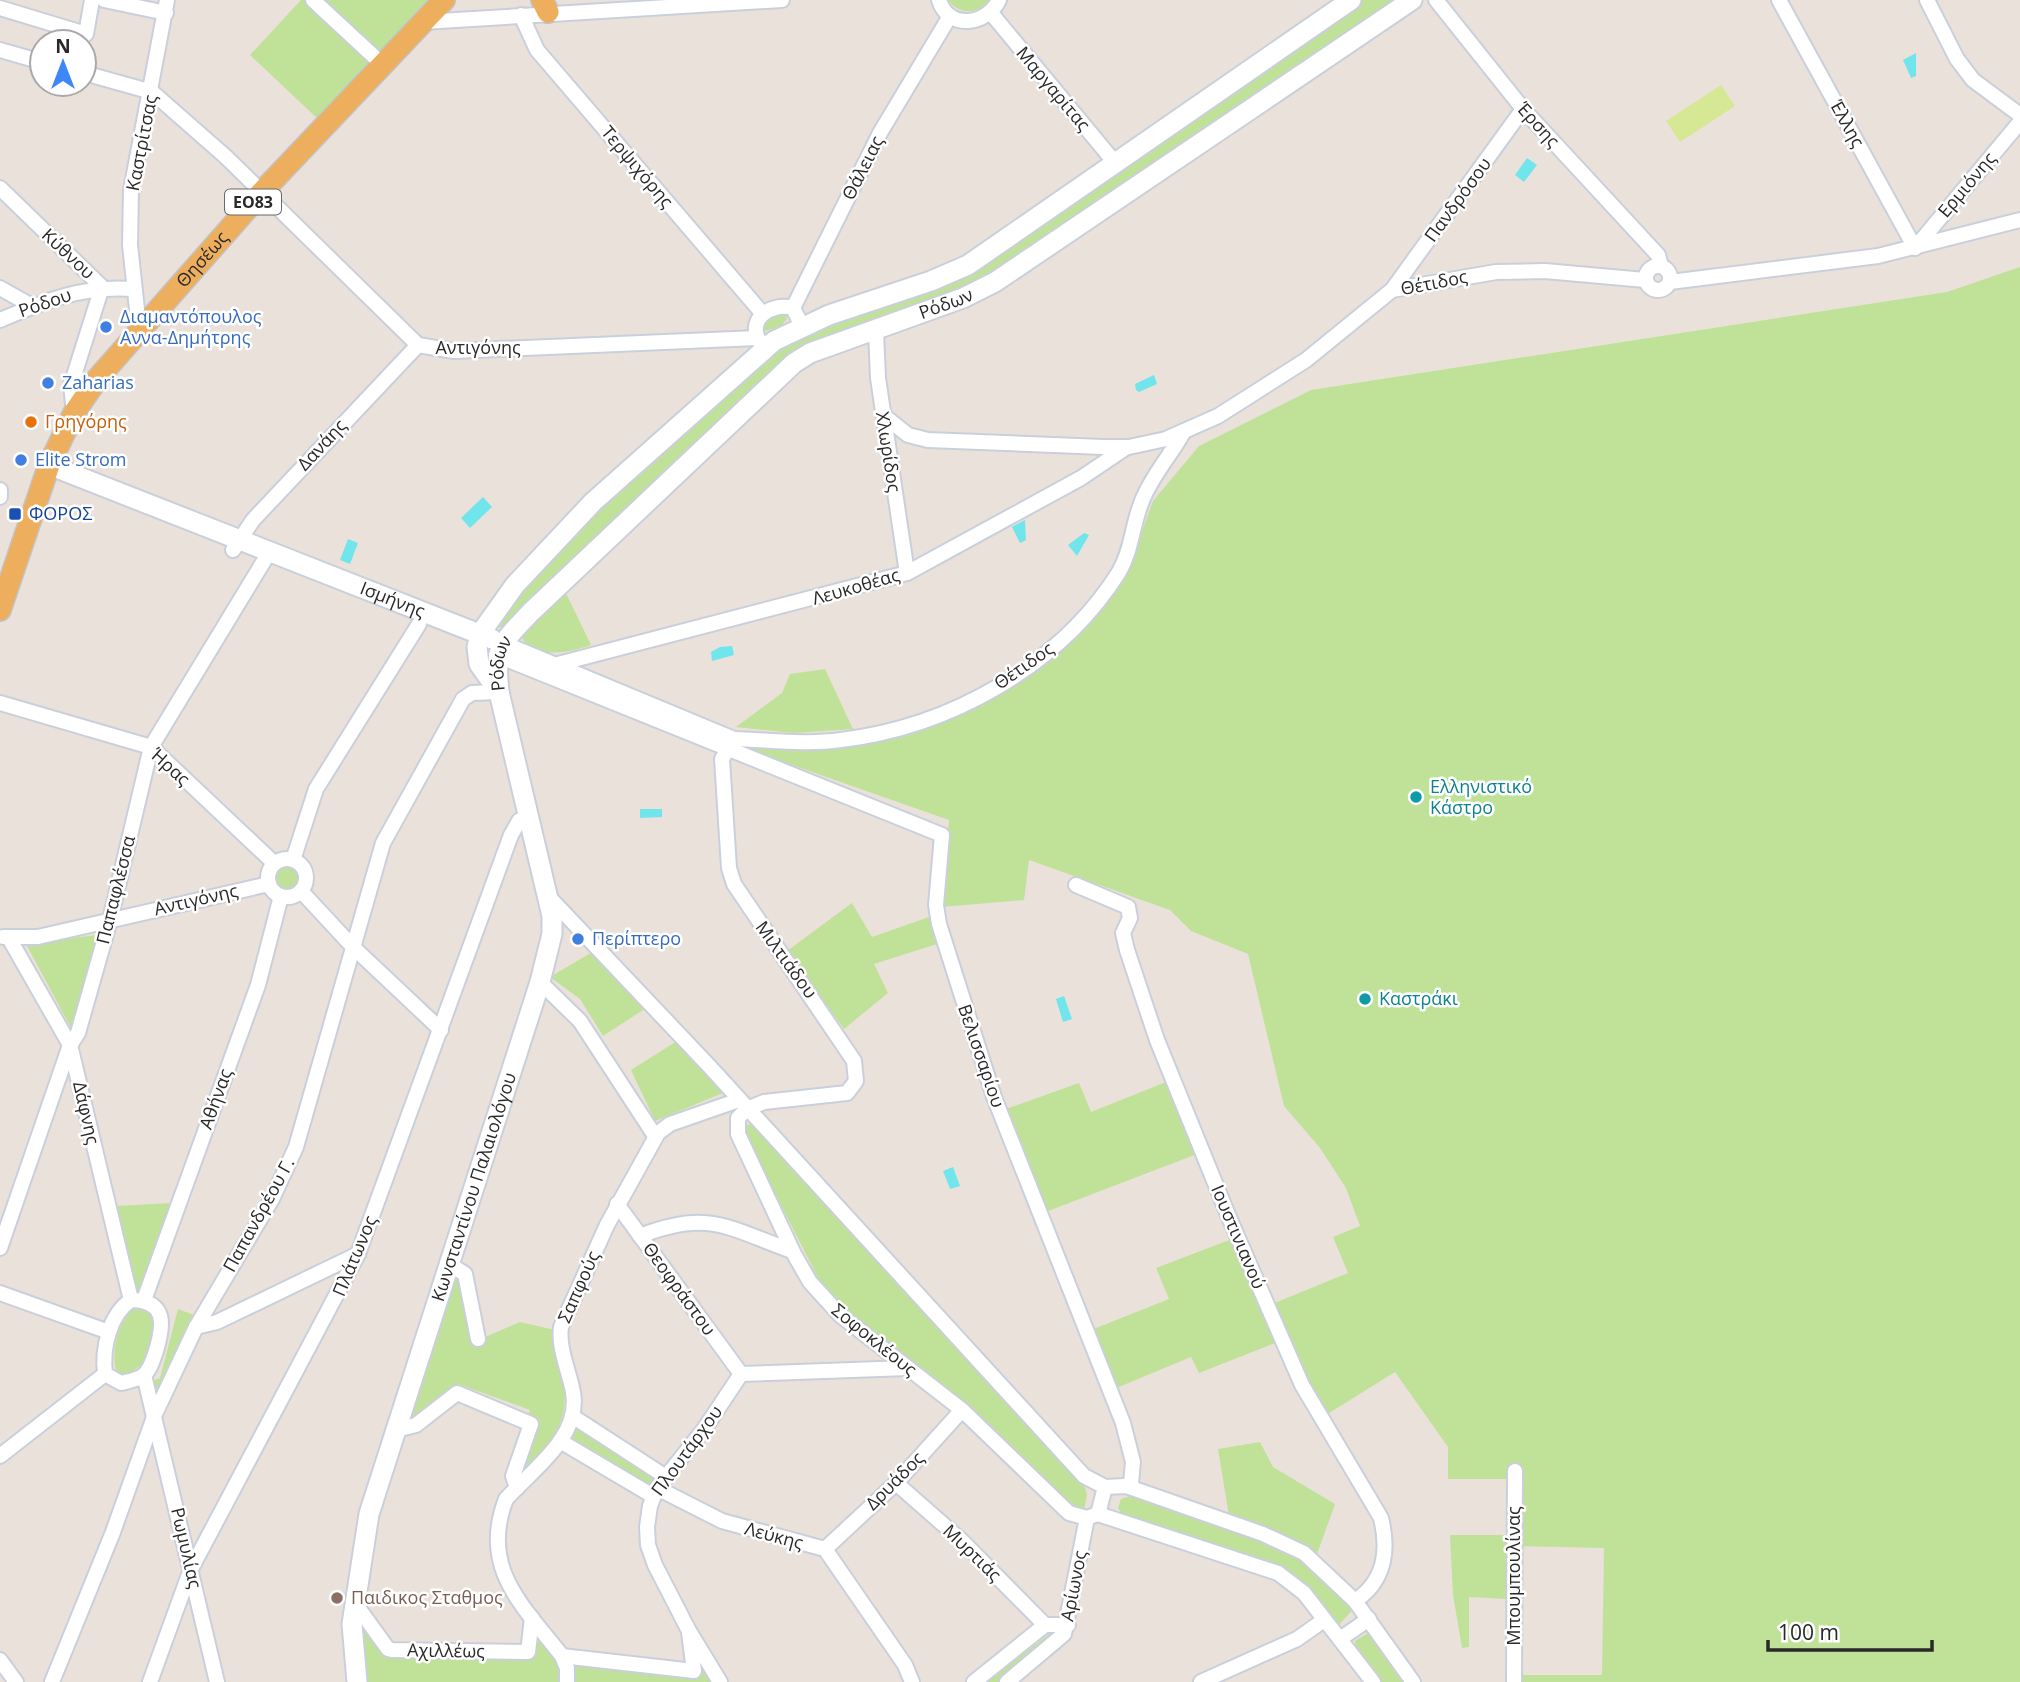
<svg xmlns="http://www.w3.org/2000/svg" width="2020" height="1682" font-family="'Open Sans',sans-serif">
	<style>
		.green { fill: #c0e198 }
		.pitch { fill: #d6e894 }
		.water { fill: #70e5ec }
		.lines { fill: none; stroke-linecap: round; stroke-linejoin: round }
		.street-casing { stroke: #c9d0db; stroke-width: 18 }
		.secondary-casing { stroke: #c9d0db; stroke-width: 23 }
		.primary-casing { stroke: #c3c3c3; stroke-width: 24 }
		.street { stroke: #fff; stroke-width: 14 }
		.secondary { stroke: #fff; stroke-width: 19 }
		.primary { stroke: #edae5e; stroke-width: 21 }
		.shop-dot { fill: #3f7fe0; stroke: #fff; stroke-width: 2.5 }
		.food-dot { fill: #e8710a; stroke: #fff; stroke-width: 2.5 }
		.transit-dot { fill: #1a4fb4; stroke: #fff; stroke-width: 2.5 }
		.culture-dot { fill: #0f9aa8; stroke: #fff; stroke-width: 2.5 }
		.education-dot { fill: #8d6e63; stroke: #fff; stroke-width: 2.5 }
		.labels { text-anchor: middle; stroke-width: 5; stroke-linejoin: round; paint-order: stroke }
		.shield { fill: #fff; stroke: #696969; stroke-width: 2 }
		.shield-label { font-size: 16px; font-weight: bold; fill: #292929 }
		.street-label { font-size: 18px; fill: #292929; stroke: #fff }
		.shop-label { font-size: 18px; fill: #366cbe; stroke: #fff; text-anchor: start }
		.food-label { font-size: 18px; fill: #c56008; stroke: #fff; text-anchor: start }
		.transit-label { font-size: 18px; fill: #164399; stroke: #fff; text-anchor: start }
		.culture-label { font-size: 18px; fill: #0d838f; stroke: #fff; text-anchor: start }
		.education-label { font-size: 18px; fill: #785e54; stroke: #fff; text-anchor: start }
	</style>
	<rect width="100%" height="100%" fill="#ebe1db"/>
	<!-- green -->
	<g class="green">
		<path d="M 301,0 L 430,0 L 319,120 L 250,55 Z"/>
		<path d="M 948,0 L 989,0 C 978,15 959,15 948,0 Z"/>
		<path d="M 1361,0 L 1400,0 L 980,282 L 826,341 L 507,625 L 497,628 L 494,625 L 564,538 L 761,360 L 803,334 L 961,275 Z"/>
		<path d="M 2020,267 L 2020,1682 L 1520,1682 L 1520,1675 L 1602,1675 L 1604,1548 L 1506,1546 L 1507,1599 L 1469,1597 L 1469,1647 L 1462,1648 L 1453,1595 L 1450,1535 L 1521,1535 L 1522,1479 L 1448,1479 L 1448,1447 L 1395,1372 L 1326,1415 L 1307,1384 L 1272,1304 L 1348,1273 L 1333,1237 L 1360,1226 L 1346,1188 L 1320,1148 L 1284,1106 L 1248,954 L 1191,931 L 1170,910 L 1029,860 L 1024,900 L 941,907 L 949,820 L 738,746 L 841,747 L 1021,677 L 1134,553 L 1153,501 L 1199,446 L 1311,390 L 1947,292 Z"/>
		<path d="M 786,313 L 787,319 L 780,327 L 761,332 L 762,319 L 770,314 Z"/>
		<path d="M 563,587 L 591,645 C 567,653 551,656 527,647 L 522,637 L 523,626 Z"/>
		<path d="M 825,669 L 853,729 L 794,733 L 736,727 L 782,693 L 790,674 Z"/>
		<circle cx="287" cy="879" r="13"/>
		<path d="M 852,903 L 872,937 L 929,917 L 937,944 L 874,964 L 888,993 L 844,1029 L 787,951 Z"/>
		<path d="M 97,935 L 71,1028 L 26,944 Z"/>
		<path d="M 594,951 L 646,1008 L 603,1036 L 580,999 L 550,977 Z"/>
		<path d="M 677,1041 L 723,1093 L 655,1121 L 631,1070 Z"/>
		<path d="M 1166,1082 L 1197,1154 L 1043,1213 L 1003,1110 L 1079,1083 L 1091,1112 Z"/>
		<path d="M 753,1123 L 1084,1485 L 1087,1494 L 1084,1512 L 1078,1514 L 966,1408 L 915,1363 L 852,1316 L 819,1280 L 745,1134 L 746,1126 Z"/>
		<path d="M 172,1203 L 143,1290 L 134,1290 L 115,1206 Z"/>
		<path d="M 1232,1239 L 1275,1343 L 1199,1373 L 1191,1357 L 1114,1389 L 1091,1330 L 1169,1299 L 1156,1268 Z"/>
		<path d="M 453,1273 L 461,1280 L 483,1338 L 520,1322 L 555,1330 C 568,1396 576,1422 525,1471 L 508,1464 L 530,1410 L 458,1384 L 406,1426 Z"/>
		<path d="M 135,1307 L 151,1311 C 161,1336 149,1369 123,1375 L 116,1372 C 111,1349 118,1322 135,1307 Z"/>
		<path d="M 178,1309 L 194,1315 L 162,1390 L 151,1386 L 152,1381 L 160,1378 Z"/>
		<path d="M 578,1426 L 658,1477 L 650,1491 L 568,1440 Z"/>
		<path d="M 1260,1442 L 1273,1467 L 1335,1504 L 1317,1554 L 1301,1545 L 1229,1516 L 1218,1449 Z"/>
		<path d="M 1130,1496 L 1290,1550 L 1356,1606 L 1338,1626 L 1332,1624 L 1304,1583 L 1274,1565 L 1123,1516 L 1118,1508 L 1121,1499 Z"/>
		<path d="M 362,1619 L 386,1654 L 395,1657 L 527,1657 L 533,1627 L 571,1664 L 698,1675 L 698,1653 L 712,1682 L 367,1682 L 358,1621 Z"/>
		<path d="M 1053,1631 L 1055,1635 L 998,1682 L 986,1682 Z"/>
		<path d="M 1370,1632 L 1408,1682 L 1380,1682 L 1356,1649 L 1355,1641 Z"/>
	</g>
	<!-- pitch -->
	<path class="pitch" d="M 1721,85 L 1735,106 L 1680,142 L 1666,121 Z"/>
	<!-- water -->
	<g class="water">
		<path d="M 1916,53 L 1916,76 L 1911,78 L 1903,60 Z"/>
		<path d="M 1527,158 L 1537,165 L 1524,182 L 1515,175 Z"/>
		<path d="M 1154,375 L 1157,384 L 1139,392 L 1136,390 L 1135,384 Z"/>
		<path d="M 483,497 L 492,507 L 470,528 L 461,518 Z"/>
		<path d="M 1025,520 L 1026,540 L 1020,543 L 1012,527 Z"/>
		<path d="M 1084,533 L 1089,535 L 1077,556 L 1068,545 Z"/>
		<path d="M 348,539 L 358,543 L 350,564 L 340,560 Z"/>
		<path d="M 732,646 L 734,655 L 712,661 L 711,652 L 720,647 Z"/>
		<path d="M 640,809 L 662,809 L 662,817 L 640,818 Z"/>
		<path d="M 1064,996 L 1072,1019 L 1063,1022 L 1056,999 Z"/>
		<path d="M 953,1167 L 960,1186 L 950,1189 L 943,1171 Z"/>
	</g>
	<g class="lines">
		<!-- street casing -->
		<g class="street-casing">
			<g id="street">
				<path d="M 104,0 L 166,13"/>
				<path d="M 313,0 L 383,65"/>
				<path d="M 939,0 C 949,31 987,25 999,0"/>
				<path d="M 1436,0 L 1523,109 L 1658,255 L 1661,266"/>
				<path d="M 1779,0 L 1915,248 L 2020,122"/>
				<path d="M 1927,0 L 1957,59 L 1973,80 L 2020,115"/>
				<path d="M 0,8 L 86,34 L 92,0"/>
				<path d="M 991,13 L 1116,164"/>
				<path d="M 521,15 L 537,50 L 762,313"/>
				<path d="M 423,22 L 782,0"/>
				<path d="M 0,50 L 42,62"/>
				<path d="M 84,73 L 152,92 L 226,157 L 418,345 L 454,351 L 757,338"/>
				<path d="M 0,188 L 102,287 L 71,385 L 74,413"/>
				<circle cx="1658" cy="278" r="12"/>
				<path d="M 1670,282 L 1878,256 L 2020,220"/>
				<path d="M 0,288 L 32,306"/>
				<path d="M 1392,290 L 1523,109"/>
				<path d="M 0,320 C 45,301 83,285 133,289"/>
				<path d="M 802,326 L 793,308 L 880,133 L 950,16"/>
				<path d="M 139,328 L 130,245 L 131,190 L 167,0"/>
				<path d="M 876,331 L 878,378 L 907,573"/>
				<path d="M 762,345 C 744,321 769,302 793,308"/>
				<path d="M 883,415 L 908,435 L 928,440 L 1103,447 L 1129,447 L 1166,439 L 1218,416 L 1306,360 L 1392,290 L 1496,272 L 1545,271 L 1645,280"/>
				<path d="M 0,490 L 0,497"/>
				<path d="M 233,550 L 253,520 L 418,345"/>
				<path d="M 503,643 L 734,739"/>
				<path d="M 496,655 L 942,835 L 936,905 L 939,924 L 994,1097 L 1123,1423 L 1133,1462 L 1131,1483 L 1126,1486"/>
				<path d="M 558,664 L 907,573 L 1081,478 L 1127,447"/>
				<path d="M 0,703 L 151,747 L 274,863"/>
				<circle cx="287" cy="878" r="19"/>
				<path d="M 293,860 L 316,789 L 419,624"/>
				<path d="M 1076,885 L 1128,907 L 1130,918 L 1123,933 L 1127,950 L 1157,1040 L 1228,1215 L 1302,1385 L 1381,1518 C 1389,1551 1385,1581 1355,1601"/>
				<path d="M 301,891 L 353,947 L 441,1030"/>
				<path d="M 548,896 L 710,1067 L 1084,1476 L 1105,1487 L 1126,1486 L 1263,1534 L 1304,1553 L 1355,1601 L 1413,1682"/>
				<path d="M 3,937 L 38,937 L 269,884"/>
				<path d="M 9,938 L 70,1045 L 131,1300"/>
				<path d="M 540,982 L 580,1021 L 655,1136"/>
				<path d="M 617,1204 L 741,1374"/>
				<path d="M 640,1236 C 709,1209 728,1228 792,1251"/>
				<path d="M 0,1248 L 70,1045 L 78,1033 L 110,920 L 151,747 L 270,551"/>
				<path d="M 449,1264 L 465,1274 L 478,1339"/>
				<path d="M 0,1293 L 109,1332"/>
				<path d="M 131,1300 C 167,1301 164,1324 156,1351 C 153,1360 150,1370 143,1376 C 136,1380 129,1381 121,1383 L 105,1374 C 102,1349 109,1315 131,1300 Z"/>
				<path d="M 144,1300 L 258,985 L 281,896"/>
				<path d="M 196,1327 L 217,1322 L 358,1254"/>
				<path d="M 144,1375 L 217,1682"/>
				<path d="M 572,1416 L 666,1477"/>
				<path d="M 396,1430 L 416,1425 L 457,1393 L 531,1424 L 513,1476 L 517,1488"/>
				<path d="M 560,1441 L 653,1496"/>
				<path d="M 0,1456 L 105,1374"/>
				<path d="M 896,1483 L 962,1541 L 1045,1625"/>
				<path d="M 657,1488 L 722,1521 L 825,1549 L 905,1665 L 912,1682"/>
				<path d="M 1098,1514 L 1278,1573 L 1304,1593 L 1373,1682"/>
				<path d="M 1098,1514 L 1105,1487"/>
				<path d="M 1087,1518 L 1069,1513 L 962,1410 L 840,1315 L 810,1282 L 794,1254 L 738,1134 L 738,1118 L 747,1109 L 764,1102 L 847,1093 L 856,1081 L 854,1061 L 734,884 L 729,868 L 722,759 L 734,739 C 770,740 805,745 841,740 C 949,727 1060,666 1119,572 C 1132,550 1132,525 1142,501 C 1151,477 1170,456 1183,433"/>
				<path d="M 825,1549 L 896,1483 L 962,1410"/>
				<path d="M 354,1602 L 388,1649 L 392,1650 L 528,1652 L 532,1618"/>
				<path d="M 1340,1639 L 1369,1619"/>
				<path d="M 562,1656 L 694,1671 L 689,1632"/>
				<path d="M 0,1660 L 16,1682"/>
				<path d="M 52,1682 L 113,1532 L 155,1414 L 196,1327 L 272,1199 L 296,1147 L 383,843 L 463,699 L 472,693 L 499,692"/>
				<path d="M 150,1682 L 191,1569 L 358,1254 L 511,835 L 519,821 L 527,816"/>
				<path d="M 567,1682 L 567,1668 L 562,1656 C 523,1606 479,1568 506,1499 C 533,1469 581,1437 573,1392 C 569,1371 558,1348 561,1327 L 607,1225 L 658,1133 L 670,1124 L 739,1100"/>
				<path d="M 720,1682 L 689,1631 L 655,1565 L 648,1545 L 647,1527 L 650,1506 L 657,1488 L 705,1428 L 741,1374 L 908,1368"/>
				<path d="M 974,1682 L 1045,1625 L 1068,1625"/>
				<path d="M 1007,1682 L 1064,1634 L 1087,1518 L 1095,1515"/>
				<path d="M 1201,1682 L 1297,1639 L 1324,1620"/>
				<path d="M 1514,1682 L 1515,1471"/>
			</g>
		</g>
		<!-- secondary casing -->
		<g class="secondary-casing">
			<g id="secondary">
				<path id="s1" d="M 49,465 L 492,639"/>
				<path d="M 499,692 L 479,664 L 477,647 L 480,634 L 515,585 L 593,502 L 774,341 L 829,315 L 931,281 L 968,265 L 1351,0"/>
				<path id="s2" d="M 357,1682 L 352,1624 L 369,1514 L 540,982 L 552,934 L 552,916 L 499,692 C 494,647 500,645 531,612 L 794,363 L 810,353 L 963,298 L 995,282 L 1412,0"/>
			</g>
		</g>
		<!-- primary casing -->
		<g class="primary-casing">
			<g id="primary">
				<path d="M 542,0 L 548,12"/>
				<path id="s3" d="M 0,610 L 49,465 L 74,413 L 98,378 L 262,192 L 444,0"/>
			</g>
		</g>
		<!-- street -->
		<use href="#street" class="street"/>
		<!-- secondary -->
		<use href="#secondary" class="secondary"/>
		<!-- primary -->
		<use href="#primary" class="primary"/>
	</g>
	<!-- markers -->
	<g class="shop-dot">
		<circle cx="106" cy="327" r="7"/>
		<circle cx="48" cy="383" r="7"/>
		<circle cx="21" cy="460" r="7"/>
		<circle cx="578" cy="939" r="7"/>
	</g>
	<circle class="food-dot" cx="31" cy="422" r="7"/>
	<rect class="transit-dot" x="8" y="507" width="14" height="14" rx="3.5"/>
	<g class="culture-dot">
		<circle cx="1416" cy="797" r="7"/>
		<circle cx="1365" cy="999" r="7"/>
	</g>
	<circle class="education-dot" cx="337" cy="1598" r="7"/>
	<g class="labels">
		<!-- shield labels -->
		<rect class="shield" x="225" y="189.5" width="56" height="25" rx="5"/>
		<g class="shield-label">
			<text x="253" y="208">ΕΟ83</text>
		</g>
		<!-- street labels -->
		<g class="street-label">
			<text transform="translate(1053 89) rotate(50)" y="6">Μαργαρίτας</text>
			<text transform="translate(1847 124) rotate(61)" y="6">Έλλης</text>
			<text transform="translate(1538 125) rotate(48)" y="6">Έρσης</text>
			<text transform="translate(142 143) rotate(-79)" y="6">Καστρίτσας</text>
			<text transform="translate(637 167) rotate(50)" y="6">Τερψιχόρης</text>
			<text transform="translate(863 168) rotate(-63)" y="6">Θάλειας</text>
			<text transform="translate(1967 185) rotate(-50)" y="6">Ερμιόνης</text>
			<text transform="translate(1458 200) rotate(-54)" y="6">Πανδρόσου</text>
			<text transform="translate(68 254) rotate(43)" y="6">Κύθνου</text>
			<text dy="6" stroke="none"><textPath href="#s3" startOffset="411">Θησέως</textPath></text>
			<text transform="translate(1434 283) rotate(-11)" y="6">Θέτιδος</text>
			<text transform="translate(45 303) rotate(-19)" y="6">Ρόδου</text>
			<text dy="6" stroke="none"><textPath href="#s2" startOffset="1643">Ρόδων</textPath></text>
			<text x="478" y="354">Αντιγόνης</text>
			<text transform="translate(322 445) rotate(-47)" y="6">Δανάης</text>
			<text transform="translate(888 452) rotate(81)" y="6">Χλωρίδος</text>
			<text transform="translate(856 587) rotate(-16)" y="6">Λευκοθέας</text>
			<text dy="6" stroke="none"><textPath href="#s1" startOffset="369">Ισμήνης</textPath></text>
			<text dy="6" stroke="none"><textPath href="#s2" startOffset="1055">Ρόδων</textPath></text>
			<text transform="translate(1024 666) rotate(-35)" y="6">Θέτιδος</text>
			<text transform="translate(170 767) rotate(42)" y="6">Ήρας</text>
			<text transform="translate(116 890) rotate(-76)" y="6">Παπαφλέσσα</text>
			<text transform="translate(196 900) rotate(-13)" y="6">Αντιγόνης</text>
			<text transform="translate(786 960) rotate(54)" y="6">Μιλτιάδου</text>
			<text transform="translate(981 1056) rotate(71)" y="6">Βελισσαρίου</text>
			<text transform="translate(216 1099) rotate(-70)" y="6">Αθήνας</text>
			<text transform="translate(86 1113) rotate(77)" y="6">Δάφνης</text>
			<text dy="6" stroke="none"><textPath href="#s2" startOffset="513">Κωνσταντίνου Παλαιολόγου</textPath></text>
			<text transform="translate(259 1215) rotate(-61)" y="6">Παπανδρέου Γ.</text>
			<text transform="translate(1238 1237) rotate(67)" y="6">Ιουστινιανού</text>
			<text transform="translate(355 1256) rotate(-67)" y="6">Πλάτωνος</text>
			<text transform="translate(579 1287) rotate(-66)" y="6">Σαπφούς</text>
			<text transform="translate(679 1289) rotate(54)" y="6">Θεοφράστου</text>
			<text transform="translate(874 1340) rotate(39)" y="6">Σοφοκλέους</text>
			<text transform="translate(687 1451) rotate(-54)" y="6">Πλουτάρχου</text>
			<text transform="translate(895 1481) rotate(-45)" y="6">Δρυάδος</text>
			<text transform="translate(774 1536) rotate(15)" y="6">Λεύκης</text>
			<text transform="translate(186 1548) rotate(77)" y="6">Ρωμυλίας</text>
			<text transform="translate(972 1553) rotate(44)" y="6">Μυρτιάς</text>
			<text transform="translate(1514 1576) rotate(-90)" y="6">Μπουμπουλίνας</text>
			<text transform="translate(1074 1586) rotate(-79)" y="6">Αρίωνος</text>
			<text transform="translate(446 1651) rotate(1)" y="6">Αχιλλέως</text>
		</g>
		<!-- shop labels -->
		<g class="shop-label">
			<text x="120" y="323">Διαμαντόπουλος<tspan x="120" dy="21">Αννα-Δημήτρης</tspan></text>
			<text x="62" y="389">Zaharias</text>
			<text x="35" y="466">Elite Strom</text>
			<text x="592" y="945">Περίπτερο</text>
		</g>
		<!-- food labels -->
		<g class="food-label">
			<text x="45" y="428">Γρηγόρης</text>
		</g>
		<!-- transit labels -->
		<g class="transit-label">
			<text x="29" y="520">ΦΟΡΟΣ</text>
		</g>
		<!-- culture labels -->
		<g class="culture-label">
			<text x="1430" y="793">Ελληνιστικό<tspan x="1430" dy="21">Κάστρο</tspan></text>
			<text x="1379" y="1005">Καστράκι</text>
		</g>
		<!-- education labels -->
		<g class="education-label">
			<text x="351" y="1604">Παιδικος Σταθμος</text>
		</g>
	</g>
	<!-- north arrow -->
	<g transform="translate(63 63)"><circle r="33" fill="#ffffff" stroke="#a9a9a9" stroke-width="2"/>
	<path d="M0-5L12 26L0 18L-12 26Z" fill="#3e87f6"/>
	<text y="-10" font-size="19" font-weight="bold" text-anchor="middle" fill="#292929">N</text>
	</g>
	<!-- scale -->
	<path d="M1768 1640v10h164v-10" fill="none" stroke="#292929" stroke-width="3.5"/>
	<text x="1778" y="1640" font-size="21" fill="#292929" stroke="#ffffff" stroke-width="5" paint-order="stroke">100 m</text>
</svg>
